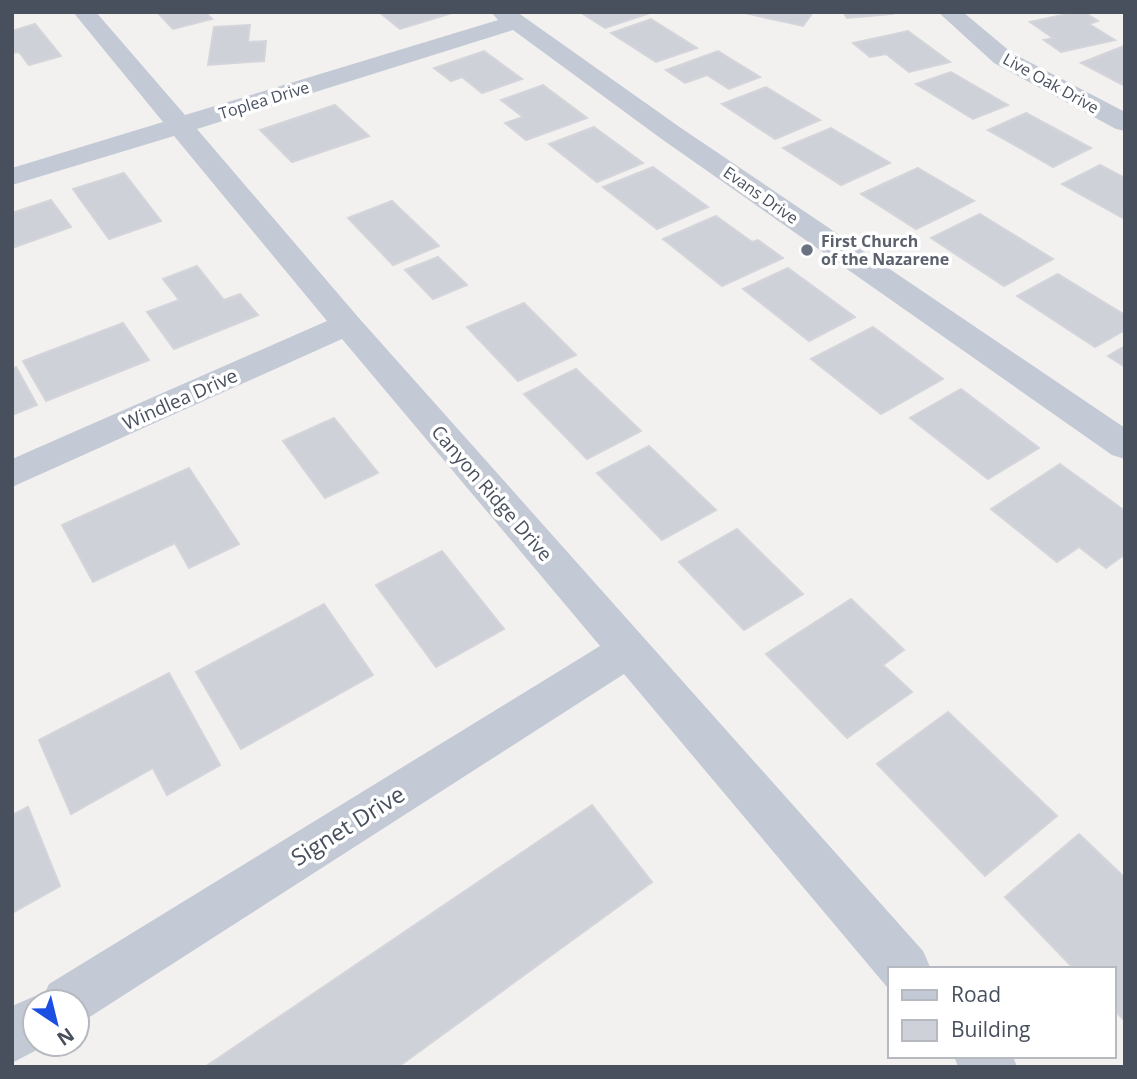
<svg xmlns="http://www.w3.org/2000/svg" width="1137" height="1079" font-family="'Open Sans',sans-serif">
	<style>
		.building { fill: #cfd1d8; stroke: #d4d5db; stroke-width: 2 }
		.lines { fill: none; stroke-linecap: round; stroke-linejoin: round }
		.minor { fill: #c4cad5; fill-rule: evenodd }
		.worship-dot { fill: #6b7280; stroke: #fff; stroke-width: 2.5 }
		.labels { text-anchor: middle; stroke-width: 7; stroke-linejoin: round; paint-order: stroke }
		.far-street-label { font-size: 16px; fill: #48505e; stroke: #fff }
		.far-worship-label { font-size: 16px; font-weight: bold; fill: #5b616d; stroke: #fff; text-anchor: start }
		.street-label { font-size: 19px; fill: #48505e; stroke: #fff }
		.near-street-label { font-size: 23px; fill: #48505e; stroke: #fff }
	</style>
	<rect width="100%" height="100%" fill="#f3f1f0"/>
	<!-- building -->
	<g class="building">
		<path d="M 157,12 L 205,12 L 212,19 L 173,29 Z"/>
		<path d="M 379,12 L 446,12 L 449,14 L 400,29 Z"/>
		<path d="M 580,12 L 643,12 L 647,14 L 605,28 Z"/>
		<path d="M 740,12 L 813,12 L 803,26 Z"/>
		<path d="M 843,12 L 892,12 L 893,14 L 847,18 Z"/>
		<path d="M 1076,12 L 1084,12 L 1098,21 L 1089,24 L 1115,40 L 1061,52 L 1044,40 L 1053,38 L 1030,22 Z"/>
		<path d="M 651,19 L 697,48 L 656,62 L 611,33 Z"/>
		<path d="M 35,24 L 61,56 L 29,65 L 19,52 L 12,53 L 12,31 Z"/>
		<path d="M 250,25 L 248,42 L 266,41 L 264,61 L 208,65 L 214,27 Z"/>
		<path d="M 908,31 L 950,62 L 909,72 L 886,54 L 870,57 L 853,43 Z"/>
		<path d="M 1124,46 L 1125,86 L 1081,63 Z"/>
		<path d="M 484,51 L 522,79 L 482,93 L 462,77 L 451,81 L 434,68 Z"/>
		<path d="M 718,51 L 760,77 L 729,89 L 707,75 L 685,83 L 666,70 Z"/>
		<path d="M 951,72 L 1008,105 L 973,119 L 916,84 Z"/>
		<path d="M 543,85 L 587,118 L 526,140 L 505,123 L 523,117 L 501,100 Z"/>
		<path d="M 766,87 L 820,120 L 775,139 L 722,104 Z"/>
		<path d="M 335,105 L 369,136 L 292,162 L 260,130 Z"/>
		<path d="M 1026,113 L 1091,148 L 1053,167 L 988,130 Z"/>
		<path d="M 594,127 L 643,163 L 597,182 L 549,144 Z"/>
		<path d="M 831,128 L 890,163 L 841,185 L 783,148 Z"/>
		<path d="M 1100,165 L 1125,178 L 1123,218 L 1062,184 Z"/>
		<path d="M 653,167 L 708,207 L 657,229 L 603,187 Z"/>
		<path d="M 918,168 L 974,201 L 916,229 L 861,194 Z"/>
		<path d="M 124,173 L 161,221 L 109,239 L 73,189 Z"/>
		<path d="M 51,200 L 71,227 L 12,248 L 12,213 Z"/>
		<path d="M 392,201 L 439,246 L 393,265 L 348,218 Z"/>
		<path d="M 980,214 L 1053,259 L 1004,286 L 931,238 Z"/>
		<path d="M 716,216 L 752,242 L 758,240 L 783,258 L 722,286 L 663,239 Z"/>
		<path d="M 438,257 L 467,285 L 433,299 L 405,270 Z"/>
		<path d="M 197,266 L 224,300 L 240,294 L 258,315 L 174,349 L 147,312 L 179,300 L 163,279 Z"/>
		<path d="M 788,268 L 855,317 L 809,341 L 743,289 Z"/>
		<path d="M 1058,274 L 1125,315 L 1125,330 L 1095,347 L 1017,296 Z"/>
		<path d="M 524,303 L 576,355 L 518,381 L 467,327 Z"/>
		<path d="M 123,323 L 149,360 L 46,401 L 23,361 Z"/>
		<path d="M 873,327 L 943,379 L 881,414 L 811,359 Z"/>
		<path d="M 1125,346 L 1125,367 L 1108,356 Z"/>
		<path d="M 16,367 L 37,405 L 12,415 L 12,369 Z"/>
		<path d="M 576,369 L 641,431 L 587,459 L 524,394 Z"/>
		<path d="M 961,389 L 1039,448 L 988,479 L 910,418 Z"/>
		<path d="M 334,418 L 378,473 L 325,498 L 283,441 Z"/>
		<path d="M 649,446 L 716,510 L 662,540 L 597,473 Z"/>
		<path d="M 1060,464 L 1125,511 L 1125,554 L 1106,568 L 1079,547 L 1057,562 L 991,509 Z"/>
		<path d="M 189,468 L 239,544 L 189,568 L 175,543 L 93,582 L 62,525 Z"/>
		<path d="M 737,529 L 803,594 L 744,630 L 679,562 Z"/>
		<path d="M 442,551 L 504,629 L 436,667 L 376,585 Z"/>
		<path d="M 851,599 L 904,650 L 883,665 L 912,692 L 847,738 L 766,654 Z"/>
		<path d="M 324,604 L 373,675 L 241,749 L 196,672 Z"/>
		<path d="M 169,673 L 220,765 L 167,795 L 153,768 L 71,814 L 39,740 Z"/>
		<path d="M 948,712 L 1057,816 L 985,876 L 877,764 Z"/>
		<path d="M 592,805 L 652,882 L 398,1067 L 205,1067 Z"/>
		<path d="M 28,807 L 60,886 L 12,913 L 12,815 Z"/>
		<path d="M 1079,834 L 1125,878 L 1125,1021 L 1114,1010 L 1114,969 L 1074,969 L 1005,897 Z"/>
	</g>
	<g class="lines">
		<!-- minor -->
		<g class="minor">
			<path d="M 73,12 L 96,12 L 185,115 L 498,20 L 491,12 L 517,12 L 681,128 L 1125,428 L 1125,459 L 1112,455 L 663,140 L 513,30 L 197,129 L 358,317 L 923,951 L 931,969 L 890,969 L 890,989 L 887,987 L 624,674 L 85,1020 L 77,1024 L 77,1002 L 35,1002 L 35,1044 L 48,1044 L 12,1063 L 12,1006 L 35,996 L 42,999 L 49,984 L 600,646 L 342,339 L 12,487 L 12,459 L 327,321 L 174,136 L 12,185 L 12,168 L 163,122 Z"/>
			<path d="M 938,12 L 963,12 L 1012,53 L 1125,112 L 1125,131 L 1116,129 L 994,63 Z"/>
			<path d="M 954,1056 L 1013,1056 L 1017,1067 L 958,1067 Z"/>
		</g>
	</g>
	<!-- markers -->
	<circle class="worship-dot" cx="807" cy="250" r="7"/>
	<g class="labels">
		<!-- far-street labels -->
		<g class="far-street-label">
			<text transform="translate(1051 83) rotate(29)" y="6">Live Oak Drive</text>
			<text transform="translate(264 100) rotate(-17)" y="6">Toplea Drive</text>
			<text transform="translate(761 195) rotate(35)" y="6">Evans Drive</text>
		</g>
		<!-- far-worship labels -->
		<g class="far-worship-label">
			<text x="821" y="247">First Church<tspan x="821" dy="18">of the Nazarene</tspan></text>
		</g>
		<!-- street labels -->
		<g class="street-label">
			<text transform="translate(180 399) rotate(-24)" y="7">Windlea Drive</text>
			<text transform="translate(492 493) rotate(49)" y="7">Canyon Ridge Drive</text>
		</g>
		<!-- near-street labels -->
		<g class="near-street-label">
			<text transform="translate(348 826) rotate(-32)" y="8">Signet Drive</text>
		</g>
	</g>
	<!-- border -->
	<rect width="1137" height="1079" fill="none" stroke="#48505e" stroke-width="28"/>
	<!-- legend -->
	<rect x="888" y="967" width="228" height="91" fill="#ffffff" stroke="#b6b9bf" stroke-width="2"/>
	<rect x="902" y="990" width="35" height="10" fill="#c4cad5" stroke="#b6b9bf" stroke-width="2"/>
	<text x="951" y="1002" font-size="21" fill="#48505e">Road</text>
	<rect x="902" y="1020" width="35" height="21" fill="#cfd1d8" stroke="#b6b9bf" stroke-width="2"/>
	<text x="951" y="1037" font-size="21" fill="#48505e">Building</text>
	<!-- north arrow -->
	<g transform="translate(56 1023) rotate(145)"><circle r="33" fill="#ffffff" stroke="#b6b9bf" stroke-width="2"/>
	<path d="M0-5L12 26L0 18L-12 26Z" fill="#1b4ee2"/>
	<text y="-10" font-size="19" font-weight="bold" text-anchor="middle" fill="#48505e">N</text>
	</g>
</svg>
